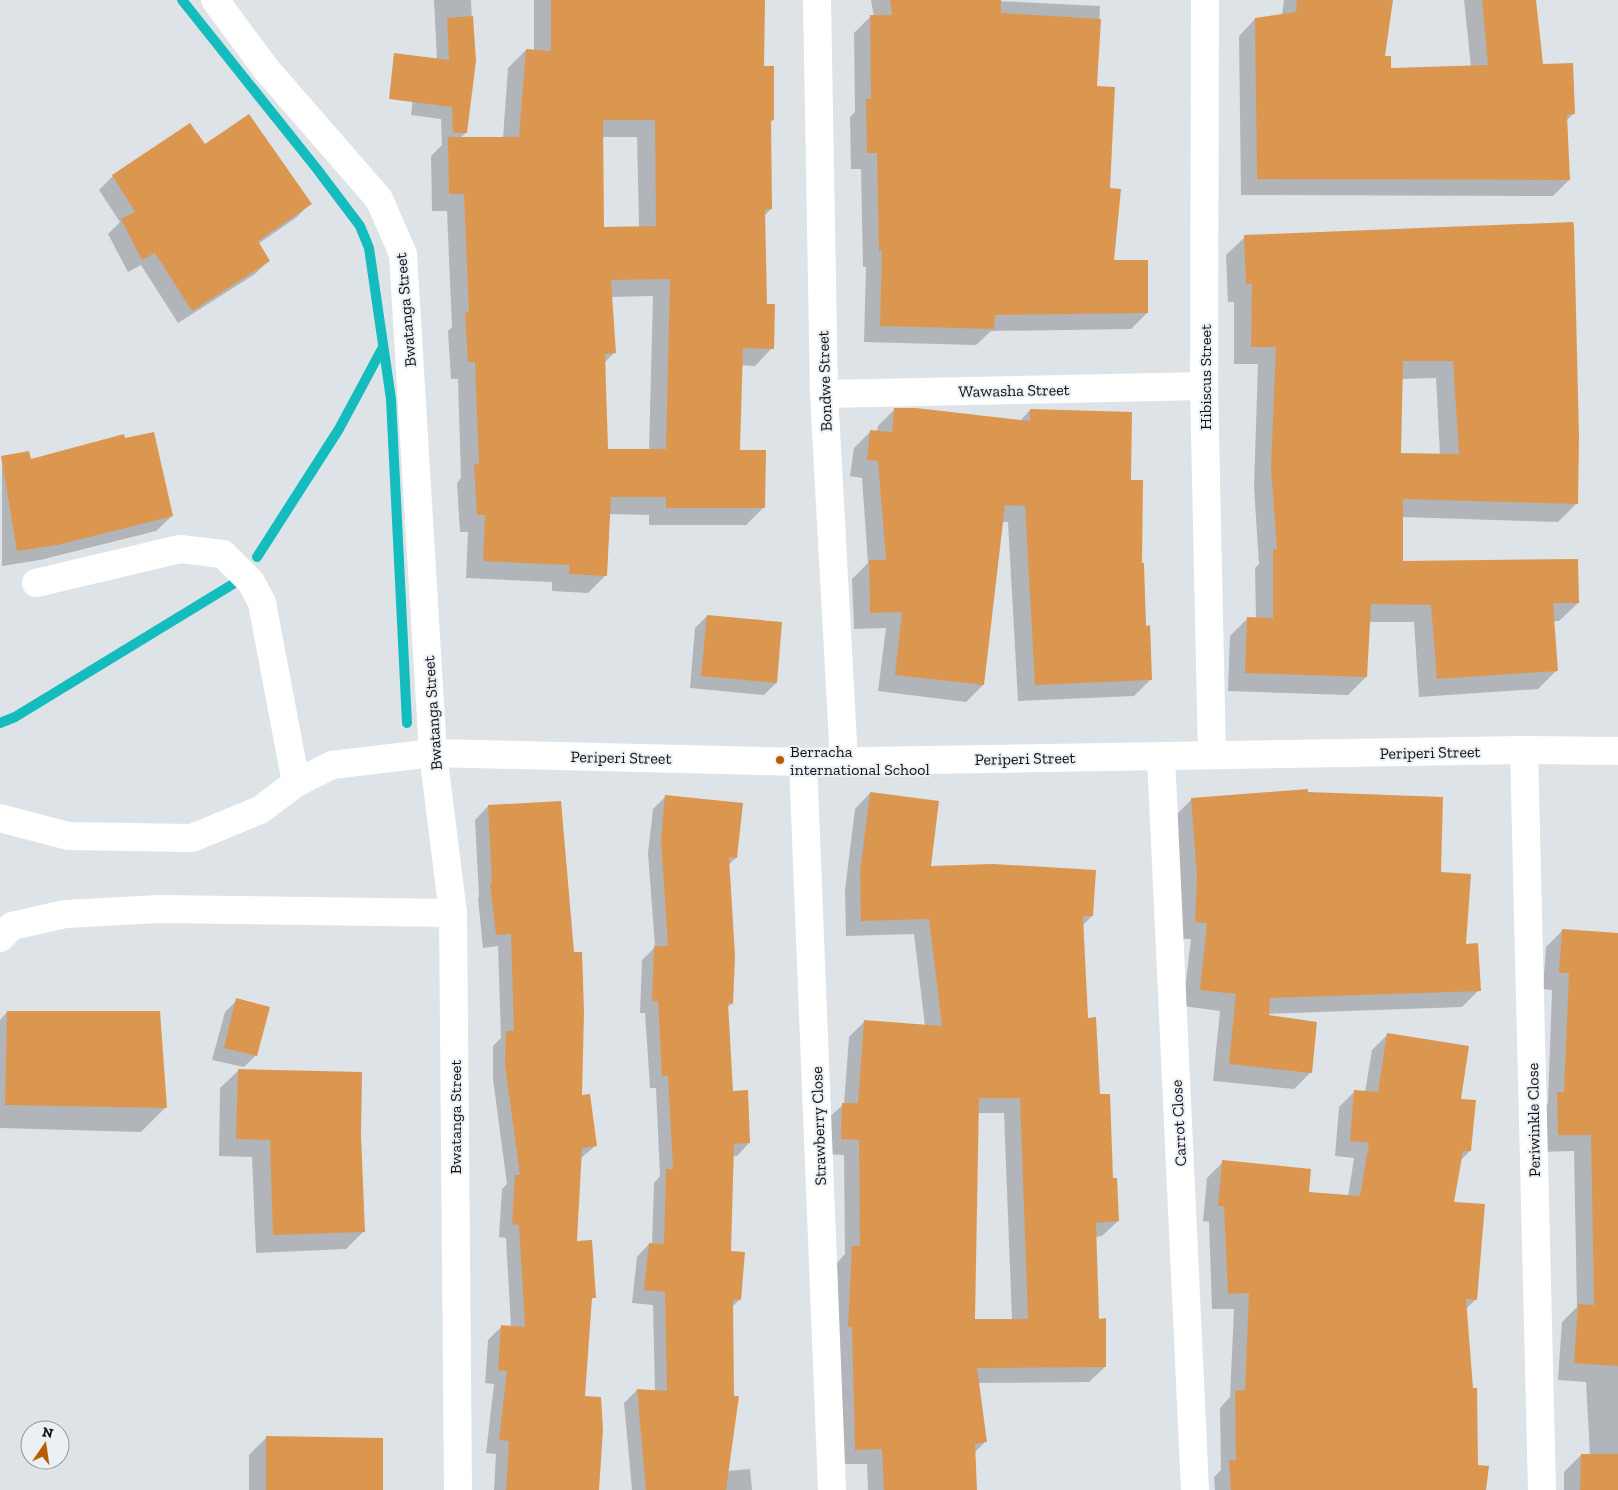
<svg xmlns="http://www.w3.org/2000/svg" width="1618" height="1490" font-family="'Zilla Slab',serif">
	<style>
		.shadow { fill: #0003; fill-rule: evenodd }
		.lines { fill: none; stroke-linecap: round; stroke-linejoin: round }
		.stream { stroke: #15bcbd; stroke-width: 10 }
		.building { fill: #db974f; fill-rule: evenodd }
		.minor { stroke: #fff; stroke-width: 28 }
		.poi-dot { fill: #b95d04; stroke: #ebf0f5; stroke-width: 2 }
		.labels { text-anchor: middle; stroke-width: 4; stroke-linejoin: round; paint-order: stroke }
		.street-label { font-size: 16px; fill: #101113; stroke: #ebf0f5 }
		.poi-label { font-size: 16px; fill: #101113; stroke: #ebf0f5; text-anchor: start }
	</style>
	<rect width="100%" height="100%" fill="#dee3e8"/>
	<!-- shadow -->
	<g class="shadow">
		<path d="M 434,0 L 471,0 L 474,64 L 466,133 L 460,138 L 503,138 L 508,68 L 526,50 L 534,51 L 534,0 L 764,0 L 762,67 L 773,120 L 770,123 L 771,209 L 764,216 L 766,305 L 772,348 L 755,366 L 741,365 L 739,451 L 764,507 L 746,525 L 649,525 L 649,515 L 609,514 L 606,575 L 588,593 L 552,591 L 552,582 L 466,578 L 468,532 L 460,532 L 457,483 L 461,478 L 458,379 L 451,379 L 448,331 L 452,327 L 447,211 L 432,211 L 431,156 L 442,145 L 441,119 L 411,115 L 416,70 L 437,60 ZM 602,137 L 637,137 L 639,227 L 603,228 ZM 653,296 L 649,450 L 606,450 L 604,363 L 615,352 L 611,297 Z"/>
		<path d="M 871,0 L 976,0 L 1100,6 L 1096,87 L 1108,189 L 1113,262 L 1147,313 L 1131,329 L 991,331 L 976,345 L 864,342 L 866,267 L 863,267 L 861,169 L 851,169 L 850,117 L 855,112 L 854,33 L 870,17 L 874,17 Z"/>
		<path d="M 1284,0 L 1392,0 L 1384,57 L 1389,69 L 1471,67 L 1464,0 L 1535,0 L 1542,65 L 1573,114 L 1566,121 L 1569,180 L 1553,196 L 1241,195 L 1239,36 L 1255,19 L 1282,15 Z"/>
		<path d="M 205,146 L 310,203 L 297,217 L 258,244 L 269,260 L 255,274 L 178,323 L 141,265 L 128,272 L 108,234 L 120,222 L 99,190 L 113,176 Z"/>
		<path d="M 1572,223 L 1576,504 L 1558,522 L 1402,517 L 1402,562 L 1578,603 L 1559,621 L 1553,621 L 1556,671 L 1538,689 L 1419,697 L 1414,622 L 1369,622 L 1366,677 L 1348,695 L 1228,691 L 1230,636 L 1248,618 L 1256,618 L 1255,568 L 1259,564 L 1254,487 L 1258,364 L 1234,364 L 1234,302 L 1228,302 L 1226,255 L 1245,237 ZM 1436,378 L 1440,455 L 1399,454 L 1401,379 Z"/>
		<path d="M 895,409 L 1020,421 L 1030,410 L 1129,481 L 1140,564 L 1151,679 L 1134,696 L 1018,701 L 1008,522 L 1002,522 L 983,685 L 966,702 L 878,691 L 886,628 L 854,629 L 852,579 L 868,563 L 862,478 L 850,476 L 854,448 L 871,431 L 877,431 L 878,426 Z"/>
		<path d="M 2,457 L 30,460 L 172,516 L 156,531 L 40,560 L 2,566 Z"/>
		<path d="M 707,616 L 776,683 L 764,695 L 690,688 L 695,628 Z"/>
		<path d="M 870,793 L 929,867 L 1092,916 L 1082,926 L 1087,1019 L 1118,1221 L 1102,1236 L 1095,1237 L 1098,1320 L 1105,1367 L 1089,1382 L 978,1383 L 985,1442 L 974,1453 L 976,1490 L 868,1490 L 867,1464 L 840,1464 L 837,1263 L 845,1254 L 844,1155 L 826,1154 L 827,1119 L 844,1104 L 849,1037 L 865,1021 L 925,1026 L 914,934 L 846,936 L 845,890 L 855,809 ZM 977,1113 L 1004,1113 L 1012,1320 L 974,1321 Z"/>
		<path d="M 1307,793 L 1439,873 L 1479,990 L 1462,1007 L 1266,1014 L 1311,1072 L 1294,1089 L 1213,1081 L 1220,1011 L 1183,1006 L 1191,939 L 1179,939 L 1175,816 L 1192,799 Z"/>
		<path d="M 665,797 L 736,858 L 728,865 L 732,1003 L 727,1008 L 732,1092 L 749,1143 L 737,1156 L 732,1156 L 730,1252 L 739,1300 L 732,1307 L 727,1471 L 750,1469 L 752,1490 L 632,1490 L 624,1403 L 637,1390 L 655,1391 L 653,1305 L 632,1303 L 637,1257 L 649,1244 L 652,1244 L 654,1183 L 660,1176 L 656,1088 L 650,1088 L 645,1013 L 640,1013 L 642,960 L 655,947 L 648,853 L 653,809 Z"/>
		<path d="M 488,806 L 595,1146 L 580,1159 L 576,1242 L 594,1297 L 590,1301 L 584,1397 L 598,1490 L 494,1490 L 496,1454 L 486,1453 L 494,1384 L 485,1383 L 488,1340 L 502,1326 L 511,1327 L 506,1238 L 499,1237 L 502,1189 L 507,1184 L 493,1079 L 493,1046 L 501,1038 L 498,946 L 483,948 L 478,898 L 479,896 L 475,820 Z"/>
		<path d="M 1563,930 L 1618,934 L 1618,1490 L 1564,1490 L 1564,1472 L 1581,1455 L 1590,1455 L 1586,1382 L 1558,1380 L 1562,1322 L 1577,1307 L 1574,1151 L 1541,1152 L 1541,1111 L 1548,1103 L 1552,990 L 1543,989 L 1546,947 Z"/>
		<path d="M 237,1000 L 256,1055 L 244,1067 L 212,1060 L 225,1012 Z"/>
		<path d="M 7,1012 L 165,1108 L 141,1132 L 0,1128 L 0,1020 Z"/>
		<path d="M 1387,1035 L 1460,1100 L 1470,1151 L 1460,1161 L 1452,1204 L 1476,1299 L 1465,1310 L 1477,1466 L 1485,1490 L 1215,1490 L 1214,1477 L 1221,1470 L 1220,1408 L 1230,1397 L 1234,1309 L 1212,1309 L 1209,1222 L 1203,1221 L 1207,1178 L 1223,1162 L 1308,1193 L 1348,1197 L 1354,1158 L 1335,1156 L 1339,1107 L 1355,1091 L 1365,1092 L 1372,1050 Z"/>
		<path d="M 239,1070 L 360,1135 L 364,1231 L 346,1249 L 256,1253 L 252,1157 L 219,1156 L 220,1088 Z"/>
		<path d="M 267,1437 L 382,1490 L 249,1490 L 249,1455 Z"/>
	</g>
	<g class="lines">
		<!-- stream -->
		<g class="stream">
			<path d="M 182,0 L 317,169 L 360,226 L 369,248 L 391,399 L 407,723"/>
			<path d="M 257,557 L 339,429 L 383,347"/>
			<path d="M 0,723 L 15,717 L 233,584"/>
		</g>
	</g>
	<!-- building -->
	<g class="building">
		<path d="M 551,0 L 765,0 L 764,66 L 774,66 L 774,120 L 771,120 L 772,209 L 765,210 L 767,304 L 775,304 L 774,349 L 743,348 L 740,450 L 766,450 L 765,508 L 666,508 L 666,497 L 611,497 L 607,576 L 569,574 L 569,565 L 483,561 L 485,515 L 477,515 L 474,464 L 479,464 L 475,362 L 468,362 L 465,313 L 469,312 L 464,194 L 449,194 L 448,137 L 519,137 L 526,49 L 551,51 ZM 603,120 L 655,120 L 656,226 L 604,227 ZM 670,279 L 666,449 L 608,449 L 605,354 L 616,353 L 611,280 Z"/>
		<path d="M 890,0 L 1001,0 L 1001,13 L 1101,19 L 1097,86 L 1115,87 L 1110,188 L 1121,189 L 1114,260 L 1148,260 L 1148,313 L 995,315 L 994,329 L 880,326 L 882,251 L 879,251 L 877,153 L 867,153 L 866,99 L 871,99 L 870,15 L 892,15 Z"/>
		<path d="M 1297,0 L 1393,0 L 1385,56 L 1391,56 L 1391,68 L 1488,65 L 1482,0 L 1536,0 L 1543,64 L 1573,63 L 1575,114 L 1567,115 L 1570,180 L 1257,179 L 1255,18 L 1296,12 Z"/>
		<path d="M 473,16 L 476,61 L 467,133 L 453,133 L 452,107 L 389,99 L 394,53 L 449,60 L 447,18 Z"/>
		<path d="M 249,114 L 312,204 L 258,241 L 270,261 L 192,311 L 155,253 L 142,260 L 121,219 L 135,212 L 112,175 L 190,123 L 205,144 Z"/>
		<path d="M 1573,222 L 1574,226 L 1579,437 L 1578,504 L 1403,499 L 1403,561 L 1578,559 L 1579,603 L 1553,603 L 1558,671 L 1437,679 L 1431,605 L 1371,604 L 1367,677 L 1245,673 L 1247,617 L 1273,618 L 1273,549 L 1277,549 L 1271,468 L 1276,347 L 1251,347 L 1252,284 L 1246,284 L 1244,235 ZM 1403,361 L 1453,361 L 1459,454 L 1401,453 Z"/>
		<path d="M 894,408 L 916,408 L 1030,421 L 1030,409 L 1132,412 L 1131,480 L 1143,480 L 1142,563 L 1144,563 L 1146,626 L 1150,625 L 1152,680 L 1035,685 L 1025,506 L 1005,505 L 984,685 L 895,675 L 902,612 L 870,613 L 869,560 L 886,560 L 878,461 L 867,460 L 870,430 L 892,432 Z"/>
		<path d="M 154,432 L 173,516 L 57,545 L 17,551 L 1,456 L 29,451 L 31,459 L 124,434 L 125,438 Z"/>
		<path d="M 707,615 L 782,622 L 777,683 L 701,676 Z"/>
		<path d="M 1308,789 L 1308,792 L 1443,797 L 1441,872 L 1471,874 L 1466,944 L 1478,943 L 1481,991 L 1270,998 L 1269,1015 L 1317,1022 L 1312,1073 L 1229,1064 L 1236,994 L 1200,990 L 1207,923 L 1195,922 L 1197,877 L 1191,798 Z"/>
		<path d="M 870,792 L 939,801 L 931,866 L 993,864 L 1096,870 L 1093,916 L 1083,916 L 1088,1018 L 1096,1017 L 1100,1094 L 1110,1094 L 1113,1178 L 1117,1178 L 1119,1221 L 1096,1223 L 1099,1319 L 1106,1318 L 1106,1367 L 977,1368 L 987,1442 L 975,1444 L 977,1490 L 884,1490 L 882,1449 L 855,1450 L 852,1327 L 848,1327 L 852,1246 L 860,1246 L 859,1140 L 841,1139 L 842,1103 L 858,1103 L 864,1020 L 942,1026 L 929,919 L 861,921 L 860,873 ZM 979,1098 L 1020,1098 L 1028,1319 L 975,1319 Z"/>
		<path d="M 665,795 L 743,803 L 737,858 L 729,857 L 735,956 L 733,1004 L 728,1003 L 733,1091 L 748,1090 L 750,1143 L 734,1144 L 731,1251 L 745,1252 L 741,1300 L 733,1299 L 734,1396 L 739,1396 L 726,1490 L 646,1490 L 637,1389 L 667,1391 L 665,1292 L 644,1290 L 649,1243 L 664,1244 L 666,1169 L 673,1169 L 668,1076 L 662,1076 L 658,1001 L 652,1001 L 654,946 L 668,946 L 661,840 Z"/>
		<path d="M 561,801 L 574,952 L 582,952 L 584,1012 L 582,1095 L 590,1094 L 597,1146 L 582,1148 L 577,1241 L 592,1240 L 596,1298 L 592,1298 L 585,1396 L 601,1397 L 603,1430 L 599,1490 L 506,1490 L 509,1441 L 499,1440 L 507,1371 L 498,1370 L 501,1325 L 525,1327 L 519,1225 L 512,1224 L 515,1175 L 520,1175 L 505,1065 L 506,1031 L 514,1031 L 511,934 L 496,935 L 490,883 L 492,883 L 488,805 Z"/>
		<path d="M 1562,929 L 1618,933 L 1618,1366 L 1574,1363 L 1578,1304 L 1594,1305 L 1591,1135 L 1558,1135 L 1557,1092 L 1564,1092 L 1569,973 L 1559,973 Z"/>
		<path d="M 236,998 L 270,1007 L 257,1056 L 224,1048 Z"/>
		<path d="M 7,1011 L 160,1011 L 167,1108 L 5,1105 Z"/>
		<path d="M 1387,1033 L 1469,1046 L 1461,1099 L 1476,1100 L 1471,1151 L 1463,1151 L 1454,1202 L 1485,1204 L 1477,1300 L 1466,1299 L 1473,1388 L 1477,1388 L 1478,1465 L 1489,1466 L 1486,1490 L 1231,1490 L 1229,1460 L 1236,1460 L 1235,1391 L 1245,1390 L 1249,1293 L 1228,1294 L 1224,1206 L 1218,1206 L 1222,1160 L 1311,1169 L 1309,1192 L 1360,1196 L 1369,1143 L 1350,1141 L 1354,1090 L 1378,1092 Z"/>
		<path d="M 238,1069 L 362,1072 L 361,1135 L 365,1232 L 273,1235 L 270,1140 L 236,1139 Z"/>
		<path d="M 266,1436 L 383,1438 L 383,1490 L 266,1490 Z"/>
		<path d="M 1581,1454 L 1618,1454 L 1618,1490 L 1580,1490 Z"/>
	</g>
	<g class="lines">
		<!-- minor -->
		<g class="minor">
			<path d="M 215,0 L 266,69 L 379,199 L 403,254 L 433,753 L 453,913 L 458,1490"/>
			<path d="M 817,0 L 824,394 L 844,761"/>
			<path d="M 1205,0 L 1204,386 L 1212,755"/>
			<path d="M 824,394 L 1204,386"/>
			<path d="M 36,583 L 180,549 L 223,554 L 251,582 L 262,603 L 296,783"/>
			<path d="M 1524,750 L 1542,1490"/>
			<path d="M 1161,756 L 1195,1490"/>
			<path d="M 803,762 L 832,1490"/>
			<path d="M 0,818 L 68,836 L 192,838 L 260,810 L 296,783 L 332,765 L 433,753 L 803,762 L 1524,750 L 1618,751"/>
			<path d="M 0,938 L 12,926 L 65,914 L 159,909 L 453,913"/>
		</g>
	</g>
	<!-- markers -->
	<circle class="poi-dot" cx="780" cy="760" r="5"/>
	<g class="labels">
		<!-- street labels -->
		<g class="street-label">
			<text transform="translate(405 310) rotate(-95)" y="6">Bwatanga Street</text>
			<text transform="translate(1205 377) rotate(-90)" y="6">Hibiscus Street</text>
			<text transform="translate(824 381) rotate(-92)" y="6">Bondwe Street</text>
			<text transform="translate(1014 390) rotate(-1)" y="6">Wawasha Street</text>
			<text transform="translate(432 713) rotate(-94)" y="6">Bwatanga Street</text>
			<text transform="translate(1430 752) rotate(-1)" y="6">Periperi Street</text>
			<text transform="translate(621 757) rotate(1)" y="6">Periperi Street</text>
			<text transform="translate(1025 758) rotate(-1)" y="6">Periperi Street</text>
			<text transform="translate(455 1117) rotate(-90)" y="6">Bwatanga Street</text>
			<text transform="translate(1533 1120) rotate(-91)" y="6">Periwinkle Close</text>
			<text transform="translate(1178 1123) rotate(-93)" y="6">Carrot Close</text>
			<text transform="translate(818 1126) rotate(-92)" y="6">Strawberry Close</text>
		</g>
		<!-- poi labels -->
		<g class="poi-label">
			<text x="790" y="757">Berracha<tspan x="790" dy="18">international School</tspan></text>
		</g>
	</g>
	<!-- north arrow -->
	<g transform="translate(45 1445) rotate(13)"><circle r="24" fill="#ebf0f5" stroke="#93979b"/>
	<path d="M0-4L9 19L0 12L-9 19Z" fill="#b95d04"/>
	<text y="-8" font-size="14" font-weight="bold" text-anchor="middle" fill="#101113">N</text>
	</g>
</svg>
